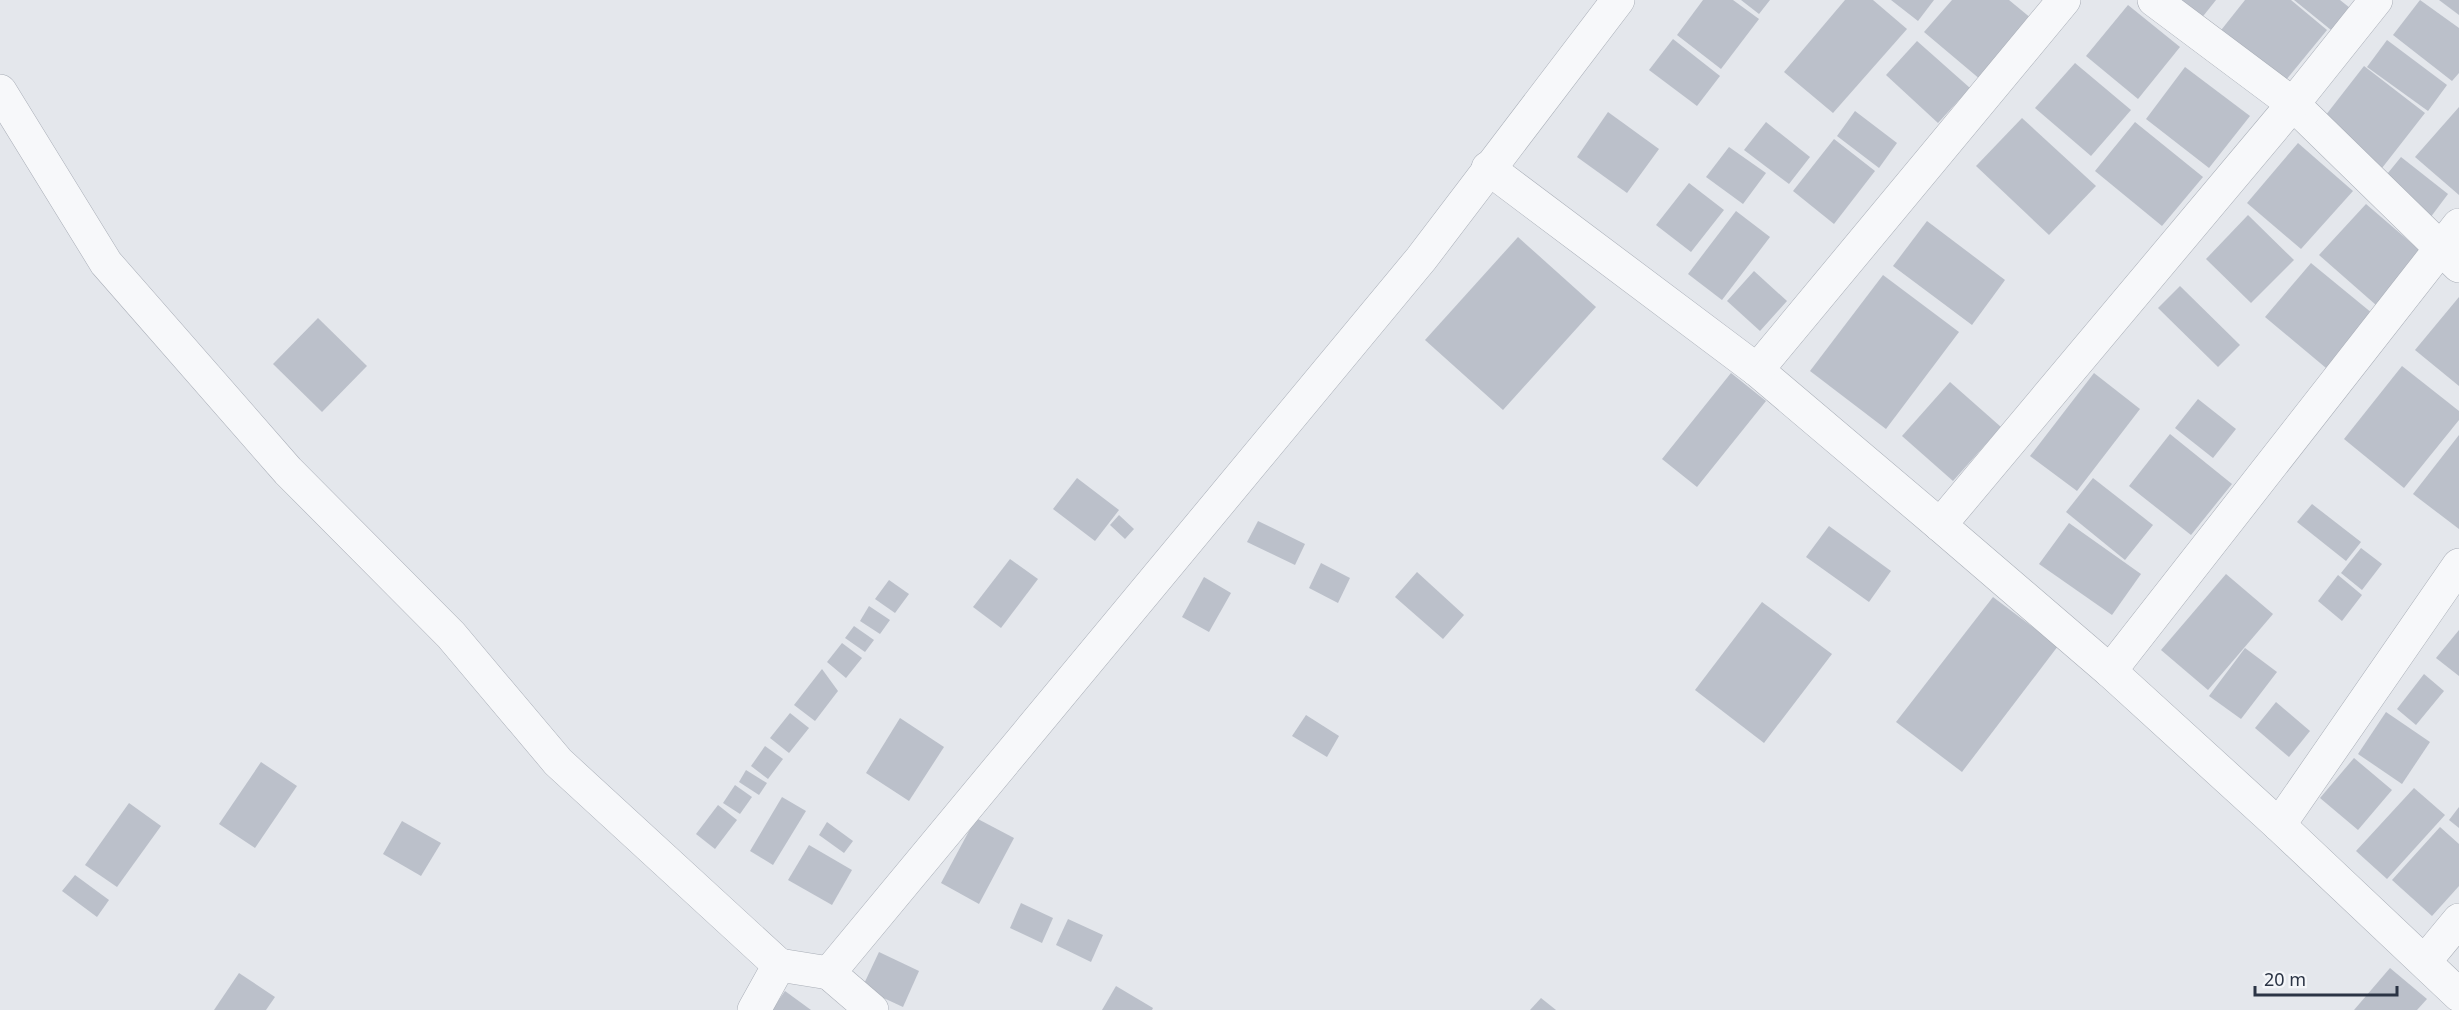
<svg xmlns="http://www.w3.org/2000/svg" width="2459" height="1010" font-family="'Noto Sans',sans-serif">
	<style>
		.building { fill: #bbc0ca }
		.lines { fill: none; stroke-linecap: round; stroke-linejoin: round }
		.minor-casing { stroke: #a9aeb7; stroke-width: 34 }
		.minor { stroke: #f7f8fa; stroke-width: 33 }
	</style>
	<rect width="100%" height="100%" fill="#e4e7ec"/>
	<!-- building -->
	<g class="building">
		<path d="M 1703,0 L 1733,0 L 1759,19 L 1721,69 L 1677,35 Z"/>
		<path d="M 1741,0 L 1770,0 L 1759,14 Z"/>
		<path d="M 1845,0 L 1873,0 L 1907,29 L 1833,113 L 1784,72 Z"/>
		<path d="M 1891,0 L 1934,0 L 1918,21 Z"/>
		<path d="M 1952,0 L 2009,0 L 2032,19 L 1981,80 L 1924,32 Z"/>
		<path d="M 2174,0 L 2216,0 L 2200,20 Z"/>
		<path d="M 2245,0 L 2291,0 L 2327,30 L 2281,86 L 2218,34 Z"/>
		<path d="M 2294,0 L 2340,0 L 2355,12 L 2336,34 Z"/>
		<path d="M 2420,0 L 2459,28 L 2459,73 L 2452,81 L 2393,35 Z"/>
		<path d="M 2439,0 L 2459,0 L 2459,15 Z"/>
		<path d="M 2128,5 L 2180,47 L 2138,99 L 2086,56 Z"/>
		<path d="M 1673,39 L 1720,76 L 1697,106 L 1649,70 Z"/>
		<path d="M 2387,40 L 2447,85 L 2428,111 L 2367,67 Z"/>
		<path d="M 1917,41 L 1970,88 L 1938,123 L 1886,75 Z"/>
		<path d="M 2075,63 L 2131,110 L 2091,156 L 2035,108 Z"/>
		<path d="M 2364,66 L 2425,113 L 2382,168 L 2322,120 Z"/>
		<path d="M 2185,67 L 2250,116 L 2209,168 L 2146,119 Z"/>
		<path d="M 2459,107 L 2459,195 L 2415,157 Z"/>
		<path d="M 1855,111 L 1897,143 L 1879,168 L 1837,136 Z"/>
		<path d="M 1608,112 L 1659,149 L 1627,193 L 1577,157 Z"/>
		<path d="M 2022,118 L 2096,186 L 2049,235 L 1976,166 Z"/>
		<path d="M 1766,122 L 1810,157 L 1789,184 L 1744,150 Z"/>
		<path d="M 2135,122 L 2203,177 L 2162,226 L 2095,171 Z"/>
		<path d="M 1834,139 L 1875,171 L 1834,224 L 1793,191 Z"/>
		<path d="M 2298,143 L 2353,191 L 2301,249 L 2247,203 Z"/>
		<path d="M 1729,147 L 1766,173 L 1743,204 L 1706,177 Z"/>
		<path d="M 2401,157 L 2448,194 L 2427,222 L 2379,184 Z"/>
		<path d="M 1689,183 L 1724,210 L 1691,252 L 1656,225 Z"/>
		<path d="M 2366,204 L 2423,253 L 2376,305 L 2319,255 Z"/>
		<path d="M 1736,211 L 1770,237 L 1722,300 L 1688,274 Z"/>
		<path d="M 2248,215 L 2294,260 L 2251,303 L 2206,259 Z"/>
		<path d="M 1927,221 L 2005,280 L 1972,325 L 1893,266 Z"/>
		<path d="M 1518,237 L 1596,307 L 1503,410 L 1425,340 Z"/>
		<path d="M 2311,263 L 2378,318 L 2332,373 L 2265,317 Z"/>
		<path d="M 1754,271 L 1787,301 L 1760,331 L 1727,301 Z"/>
		<path d="M 1883,275 L 1959,332 L 1886,429 L 1810,371 Z"/>
		<path d="M 2180,286 L 2240,345 L 2218,367 L 2158,308 Z"/>
		<path d="M 2459,297 L 2459,386 L 2415,350 Z"/>
		<path d="M 318,318 L 367,366 L 322,412 L 273,364 Z"/>
		<path d="M 2402,366 L 2459,411 L 2459,420 L 2404,488 L 2344,439 Z"/>
		<path d="M 1731,373 L 1766,401 L 1697,487 L 1662,459 Z"/>
		<path d="M 2094,373 L 2140,409 L 2077,491 L 2030,456 Z"/>
		<path d="M 1950,382 L 2001,427 L 1953,481 L 1902,436 Z"/>
		<path d="M 2198,399 L 2236,429 L 2213,458 L 2175,428 Z"/>
		<path d="M 2170,434 L 2232,484 L 2191,535 L 2129,486 Z"/>
		<path d="M 2459,435 L 2459,529 L 2413,494 Z"/>
		<path d="M 1077,478 L 1119,510 L 1095,541 L 1053,509 Z"/>
		<path d="M 2093,478 L 2153,525 L 2125,560 L 2066,512 Z"/>
		<path d="M 2312,504 L 2361,542 L 2346,561 L 2297,522 Z"/>
		<path d="M 1119,515 L 1134,529 L 1125,539 L 1110,525 Z"/>
		<path d="M 1258,521 L 1305,544 L 1295,565 L 1247,542 Z"/>
		<path d="M 2069,523 L 2141,574 L 2112,615 L 2039,564 Z"/>
		<path d="M 1829,526 L 1891,571 L 1869,602 L 1806,557 Z"/>
		<path d="M 2361,548 L 2382,564 L 2362,590 L 2341,573 Z"/>
		<path d="M 1010,559 L 1038,579 L 1001,628 L 973,607 Z"/>
		<path d="M 1321,563 L 1350,578 L 1338,603 L 1309,588 Z"/>
		<path d="M 1417,572 L 1464,615 L 1443,639 L 1395,597 Z"/>
		<path d="M 2226,574 L 2273,614 L 2208,690 L 2161,650 Z"/>
		<path d="M 2338,575 L 2362,595 L 2342,621 L 2318,601 Z"/>
		<path d="M 1204,577 L 1231,593 L 1209,632 L 1182,617 Z"/>
		<path d="M 889,580 L 909,594 L 895,613 L 875,599 Z"/>
		<path d="M 1993,597 L 2058,646 L 1962,772 L 1896,722 Z"/>
		<path d="M 1762,602 L 1832,654 L 1764,743 L 1695,690 Z"/>
		<path d="M 869,606 L 890,620 L 880,634 L 860,621 Z"/>
		<path d="M 854,626 L 874,640 L 865,652 L 845,638 Z"/>
		<path d="M 2459,630 L 2459,676 L 2436,658 Z"/>
		<path d="M 842,643 L 862,658 L 846,678 L 827,662 Z"/>
		<path d="M 2245,648 L 2277,672 L 2241,719 L 2209,696 Z"/>
		<path d="M 822,669 L 838,691 L 815,721 L 794,705 Z"/>
		<path d="M 2424,674 L 2444,691 L 2416,725 L 2397,709 Z"/>
		<path d="M 2276,702 L 2310,731 L 2289,757 L 2255,728 Z"/>
		<path d="M 2386,712 L 2430,742 L 2402,784 L 2358,754 Z"/>
		<path d="M 790,713 L 809,728 L 789,753 L 770,738 Z"/>
		<path d="M 1306,715 L 1339,736 L 1327,757 L 1292,736 Z"/>
		<path d="M 900,718 L 944,747 L 909,801 L 866,773 Z"/>
		<path d="M 765,746 L 783,759 L 768,779 L 751,766 Z"/>
		<path d="M 2354,758 L 2392,790 L 2358,830 L 2320,798 Z"/>
		<path d="M 261,762 L 297,786 L 255,848 L 219,824 Z"/>
		<path d="M 746,770 L 767,783 L 759,795 L 739,782 Z"/>
		<path d="M 735,785 L 752,797 L 740,814 L 723,803 Z"/>
		<path d="M 2414,788 L 2445,815 L 2387,879 L 2356,851 Z"/>
		<path d="M 782,797 L 806,811 L 773,865 L 750,851 Z"/>
		<path d="M 129,803 L 161,826 L 117,887 L 85,865 Z"/>
		<path d="M 718,805 L 737,820 L 715,849 L 696,834 Z"/>
		<path d="M 2459,807 L 2459,828 L 2449,820 Z"/>
		<path d="M 976,818 L 1014,838 L 979,904 L 941,883 Z"/>
		<path d="M 402,821 L 441,843 L 421,876 L 383,854 Z"/>
		<path d="M 827,822 L 853,841 L 844,853 L 819,835 Z"/>
		<path d="M 2440,827 L 2459,844 L 2459,886 L 2432,916 L 2392,880 Z"/>
		<path d="M 809,845 L 852,870 L 832,905 L 788,880 Z"/>
		<path d="M 75,875 L 109,900 L 97,917 L 62,891 Z"/>
		<path d="M 1021,903 L 1053,918 L 1042,943 L 1010,928 Z"/>
		<path d="M 1068,919 L 1103,935 L 1091,962 L 1056,945 Z"/>
		<path d="M 879,952 L 919,971 L 903,1007 L 862,988 Z"/>
		<path d="M 2390,968 L 2427,999 L 2417,1010 L 2354,1010 Z"/>
		<path d="M 239,973 L 275,997 L 266,1010 L 214,1010 Z"/>
		<path d="M 1116,986 L 1153,1008 L 1152,1010 L 1102,1010 Z"/>
		<path d="M 785,991 L 811,1010 L 772,1010 Z"/>
		<path d="M 1541,998 L 1556,1010 L 1530,1010 Z"/>
	</g>
	<g class="lines">
		<!-- minor casing -->
		<g class="minor-casing">
			<g id="minor">
				<path d="M 2154,0 L 2293,104 L 2459,266"/>
				<path d="M 0,91 L 106,263 L 288,471 L 451,635 L 558,762 L 779,965"/>
				<path d="M 1488,168 L 1757,370 L 1940,525 L 2110,671 L 2279,825 L 2459,995"/>
				<path d="M 1757,370 L 2064,0"/>
				<path d="M 1940,525 L 2293,104 L 2376,0"/>
				<path d="M 2110,671 L 2459,225"/>
				<path d="M 2279,825 L 2459,565"/>
				<path d="M 2425,961 L 2459,920"/>
				<path d="M 829,973 L 872,1010"/>
				<path d="M 754,1010 L 779,965 L 829,973 L 1421,259 L 1618,0"/>
			</g>
		</g>
		<!-- minor -->
		<use href="#minor" class="minor"/>
	</g>
	<!-- scale -->
	<path d="M2255 986v9h142v-9" fill="none" stroke="#2b3445" stroke-width="3"/>
	<text x="2264" y="986" font-size="18" fill="#2b3445" stroke="#f4f6f9" stroke-width="4.5" paint-order="stroke">20 m</text>
</svg>
